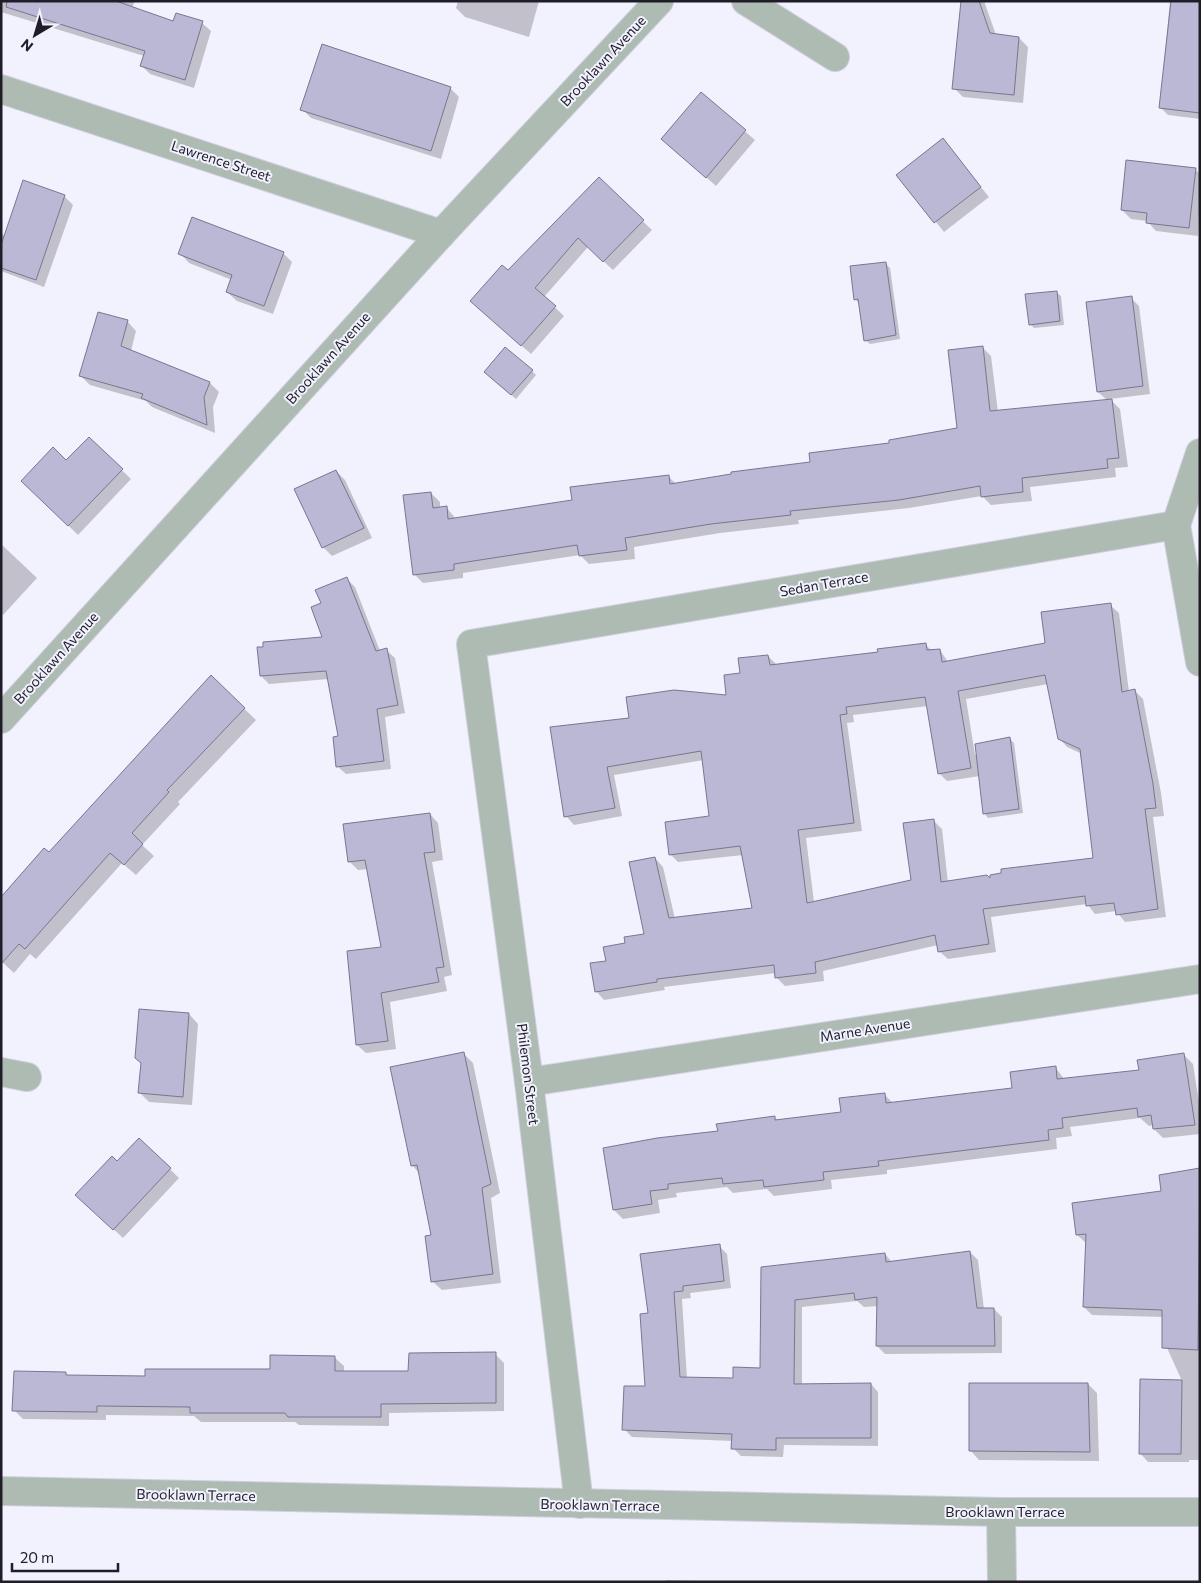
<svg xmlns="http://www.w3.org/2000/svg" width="1201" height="1583" font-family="Commissioner,sans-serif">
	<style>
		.shadow { fill: #0003; fill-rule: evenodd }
		.building { fill: #bab8d5; stroke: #787691; fill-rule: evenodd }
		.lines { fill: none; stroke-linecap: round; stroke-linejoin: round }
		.minor-casing { stroke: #d0cfdc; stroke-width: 30 }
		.minor { stroke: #adbbb3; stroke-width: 28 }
		.labels { text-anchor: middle; stroke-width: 4; stroke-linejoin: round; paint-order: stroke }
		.street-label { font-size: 14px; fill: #1e1d28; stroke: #f2f1fe }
	</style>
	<rect width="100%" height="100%" fill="#f2f1fe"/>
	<!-- shadow -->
	<g class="shadow">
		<path d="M 1,1 L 135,1 L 132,8 L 174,22 L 202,23 L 211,31 L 194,88 L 150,74 L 142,66 L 144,56 L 1,12 Z"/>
		<path d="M 458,1 L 539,1 L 529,37 L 465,17 L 456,8 Z"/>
		<path d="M 963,1 L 984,1 L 996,35 L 1019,38 L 1028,47 L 1023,103 L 963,97 L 954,88 Z"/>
		<path d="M 1170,1 L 1200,1 L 1200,119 L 1168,115 L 1160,107 Z"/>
		<path d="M 450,88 L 459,97 L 441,159 L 311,118 L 302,109 Z"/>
		<path d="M 701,94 L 755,140 L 716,186 L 663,139 Z"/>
		<path d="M 943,140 L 989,197 L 944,232 L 898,175 Z"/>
		<path d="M 1195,169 L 1200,174 L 1198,236 L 1156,231 L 1147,221 L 1131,219 L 1122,210 Z"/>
		<path d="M 599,179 L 652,230 L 613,270 L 588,247 L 544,297 L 564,316 L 531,354 L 481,310 L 508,272 Z"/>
		<path d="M 64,196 L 73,205 L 44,287 L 1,271 L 1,234 L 6,236 Z"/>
		<path d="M 180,253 L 283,253 L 292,262 L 273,314 L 237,301 L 227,292 L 232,280 L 189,263 Z"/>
		<path d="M 885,263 L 890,268 L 900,339 L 870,344 L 865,340 L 860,304 L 855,299 Z"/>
		<path d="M 1056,292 L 1061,296 L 1064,325 L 1034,328 L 1030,324 Z"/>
		<path d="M 1131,298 L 1139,306 L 1150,394 L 1110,399 L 1120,409 L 1128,467 L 1115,468 L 1116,477 L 1030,487 L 1032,501 L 991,505 L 982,496 L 909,508 L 798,520 L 799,524 L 720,533 L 634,547 L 635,559 L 589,564 L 580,555 L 463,573 L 463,578 L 423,583 L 414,574 L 431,493 L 440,502 L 440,508 L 446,507 L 456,519 L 573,501 L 668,476 L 676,484 L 812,463 L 959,429 L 982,347 L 991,356 L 998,412 L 1107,400 L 1098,392 Z"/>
		<path d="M 127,321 L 136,331 L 131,351 L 210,383 L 219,392 L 213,407 L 215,433 L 152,407 L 146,401 L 90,385 L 81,376 Z"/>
		<path d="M 532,371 L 536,375 L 516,399 L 490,376 Z"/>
		<path d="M 89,438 L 131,479 L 78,535 L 23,481 L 66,462 Z"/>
		<path d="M 336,471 L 345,480 L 372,538 L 332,556 L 323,547 Z"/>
		<path d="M 1,544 L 37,578 L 3,615 L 1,613 Z"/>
		<path d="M 347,579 L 355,587 L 380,651 L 386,650 L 395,658 L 405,713 L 385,717 L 391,769 L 346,774 L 337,766 L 340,737 L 329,679 L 269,684 L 261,676 L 324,638 L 322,604 Z"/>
		<path d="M 1110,605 L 1119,613 L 1129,692 L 1135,691 L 1143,699 L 1161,793 L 1164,816 L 1153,817 L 1166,917 L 1125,922 L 1116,911 L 1095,914 L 1087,904 L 991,917 L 996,952 L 948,959 L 939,951 L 938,945 L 823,971 L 824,981 L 785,986 L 776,977 L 776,973 L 664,987 L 665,990 L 604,1000 L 596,991 L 607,962 L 626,944 L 646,935 L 655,858 L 663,867 L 675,919 L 753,909 L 743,855 L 678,862 L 670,854 L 711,817 L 704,760 L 614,775 L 622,816 L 574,825 L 566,816 L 630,719 L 728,697 L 741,674 L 768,656 L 776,664 L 879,653 L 925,644 L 932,651 L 940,650 L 948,662 L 1046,644 ZM 1048,684 L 1059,738 L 1067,747 L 1080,753 L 1094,859 L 992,882 L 948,883 L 942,829 L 933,820 L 913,881 L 814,902 L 806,838 L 862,831 L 847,723 L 854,722 L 853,715 L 928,706 L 939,773 L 947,781 L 980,776 L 984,813 L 988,818 L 1023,813 L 1014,743 L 1010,739 L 975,755 L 966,699 Z"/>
		<path d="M 211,677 L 256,720 L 178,802 L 180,804 L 142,845 L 154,856 L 136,875 L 122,863 L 36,959 L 30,954 L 14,973 L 1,961 L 49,854 Z"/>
		<path d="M 430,814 L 438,823 L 443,860 L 432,862 L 452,975 L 444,977 L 447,991 L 390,1002 L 396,1049 L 366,1053 L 357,1045 L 383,948 L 368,869 L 358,870 L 349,861 Z"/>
		<path d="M 189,1014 L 198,1024 L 192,1105 L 149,1102 L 140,1093 Z"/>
		<path d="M 463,1053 L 473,1063 L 500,1193 L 491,1198 L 501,1283 L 442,1290 L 432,1281 L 432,1236 L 420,1174 L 412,1165 Z"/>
		<path d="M 1184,1055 L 1193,1064 L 1200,1109 L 1200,1134 L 1163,1138 L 1154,1129 L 1154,1125 L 1149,1126 L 1140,1118 L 1070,1127 L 1072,1136 L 1056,1138 L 1057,1149 L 887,1170 L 887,1174 L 831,1180 L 832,1189 L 774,1196 L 767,1189 L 733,1193 L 727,1187 L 676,1193 L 677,1197 L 658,1200 L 660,1213 L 623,1219 L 614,1210 L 719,1132 L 775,1118 L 778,1121 L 842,1113 L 884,1094 L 893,1103 L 1014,1089 L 1055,1067 L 1065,1080 L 1140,1071 Z"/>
		<path d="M 139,1139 L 179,1178 L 123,1238 L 86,1204 Z"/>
		<path d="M 1200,1169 L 1200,1460 L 1189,1460 L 1189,1462 L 1148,1462 L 1140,1453 L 1141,1380 L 1182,1381 L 1163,1339 L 1163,1317 L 1092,1315 L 1084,1307 L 1086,1243 L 1077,1235 L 1162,1193 Z"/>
		<path d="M 719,1246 L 727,1254 L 731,1288 L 690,1293 L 691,1298 L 682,1299 L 687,1378 L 734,1379 L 762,1369 L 762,1268 L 885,1254 L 892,1262 L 970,1252 L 978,1260 L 984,1309 L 994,1309 L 1002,1317 L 1002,1353 L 885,1354 L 877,1346 L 878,1306 L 864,1307 L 857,1301 L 802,1307 L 802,1385 L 871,1384 L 878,1392 L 878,1446 L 784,1445 L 783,1457 L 741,1456 L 733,1448 L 733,1441 L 632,1437 L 624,1429 L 646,1388 L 649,1314 Z"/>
		<path d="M 495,1354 L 504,1363 L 504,1411 L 389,1413 L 389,1426 L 299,1425 L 295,1422 L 201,1422 L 194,1416 L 106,1415 L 106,1420 L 23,1419 L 14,1410 L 65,1373 L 68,1376 L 146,1378 L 271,1371 L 334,1357 L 344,1366 L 344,1372 L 410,1372 Z"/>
		<path d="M 1088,1384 L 1097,1393 L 1099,1461 L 979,1460 L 970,1450 Z"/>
		<path d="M 666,1580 L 697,1581 L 697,1582 L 666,1582 Z"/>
	</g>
	<!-- building -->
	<g class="building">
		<path d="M 7,1 L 116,1 L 173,21 L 176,13 L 203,21 L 185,80 L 140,66 L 145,51 L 6,7 Z"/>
		<path d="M 961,1 L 979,1 L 990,33 L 1019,37 L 1014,95 L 952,89 Z"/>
		<path d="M 1171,1 L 1200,1 L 1200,113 L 1159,108 Z"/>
		<path d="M 322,44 L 451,87 L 431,151 L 300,110 Z"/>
		<path d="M 701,92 L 746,130 L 706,178 L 661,139 Z"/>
		<path d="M 943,138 L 981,187 L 934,223 L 896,175 Z"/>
		<path d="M 1126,160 L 1196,168 L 1189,228 L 1146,223 L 1147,213 L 1121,210 Z"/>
		<path d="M 599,177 L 644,220 L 603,262 L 578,238 L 535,288 L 556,306 L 521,346 L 470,301 L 502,265 L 508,270 Z"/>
		<path d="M 23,180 L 65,195 L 36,280 L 1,268 L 1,245 Z"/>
		<path d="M 192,217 L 284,252 L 264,306 L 226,292 L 232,275 L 178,254 Z"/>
		<path d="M 886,262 L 896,335 L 864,341 L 858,299 L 854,300 L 850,266 Z"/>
		<path d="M 1057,291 L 1060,321 L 1029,325 L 1025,294 Z"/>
		<path d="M 1132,296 L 1143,386 L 1097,392 L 1086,302 Z"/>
		<path d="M 98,312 L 128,320 L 121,346 L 210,382 L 204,397 L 207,425 L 141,398 L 143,394 L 79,376 Z"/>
		<path d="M 983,346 L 990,411 L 1112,399 L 1119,458 L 1107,459 L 1108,468 L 1022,478 L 1023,492 L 981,497 L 980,486 L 899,500 L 790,511 L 791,515 L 711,524 L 625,538 L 627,550 L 579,556 L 577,545 L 454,564 L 454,570 L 413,575 L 403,495 L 431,492 L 433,508 L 447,506 L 448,519 L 572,500 L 570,487 L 669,475 L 670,484 L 731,474 L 731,472 L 810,462 L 809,453 L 889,443 L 889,440 L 957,428 L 948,350 Z"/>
		<path d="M 505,347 L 533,370 L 511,395 L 484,372 Z"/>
		<path d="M 89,437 L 123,469 L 68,526 L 21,481 L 53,447 L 66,460 Z"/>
		<path d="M 336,470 L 364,528 L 322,548 L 294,489 Z"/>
		<path d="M 347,577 L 376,651 L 387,648 L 398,705 L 377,709 L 384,761 L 336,767 L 333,737 L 338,736 L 326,671 L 260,676 L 257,647 L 263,647 L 263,642 L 322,637 L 311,607 L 321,603 L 315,590 Z"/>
		<path d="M 1111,603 L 1122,692 L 1135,689 L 1153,784 L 1156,808 L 1145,809 L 1158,909 L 1116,915 L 1114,903 L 1086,906 L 1085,896 L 983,909 L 989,944 L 938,952 L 935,935 L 815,962 L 816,973 L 775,978 L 774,965 L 657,979 L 657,982 L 595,992 L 590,963 L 606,961 L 603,947 L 625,943 L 624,937 L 644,934 L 629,862 L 655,857 L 669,918 L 752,908 L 740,846 L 669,855 L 665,822 L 709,816 L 701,751 L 607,767 L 615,808 L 564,817 L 550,727 L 629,718 L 626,697 L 674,690 L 726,695 L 724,675 L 740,673 L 738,658 L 768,655 L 770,665 L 878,652 L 877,649 L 926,643 L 927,650 L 940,649 L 942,662 L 1045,643 L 1041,612 ZM 1045,675 L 1058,739 L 1080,749 L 1093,858 L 1001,869 L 1001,873 L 990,875 L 990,878 L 987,875 L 941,882 L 934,819 L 903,823 L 911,880 L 807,903 L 798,830 L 854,823 L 840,715 L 847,714 L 846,707 L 925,697 L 938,774 L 971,768 L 958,691 Z"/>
		<path d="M 211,675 L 245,708 L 167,790 L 169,792 L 132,833 L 143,844 L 124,865 L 110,853 L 25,949 L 19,944 L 1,964 L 1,897 L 44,848 L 49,852 Z"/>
		<path d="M 1010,737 L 1019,809 L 983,814 L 975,744 Z"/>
		<path d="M 430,813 L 435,852 L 424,853 L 444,967 L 436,968 L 439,982 L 381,993 L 388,1041 L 356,1045 L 347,951 L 381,947 L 365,860 L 348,862 L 343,824 Z"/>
		<path d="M 139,1009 L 189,1013 L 183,1097 L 138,1093 L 141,1063 L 135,1058 Z"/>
		<path d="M 464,1052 L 491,1184 L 482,1188 L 493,1274 L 431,1282 L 425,1236 L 431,1235 L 417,1165 L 411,1166 L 390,1067 Z"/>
		<path d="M 1184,1053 L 1195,1125 L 1153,1129 L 1151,1115 L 1138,1117 L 1137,1108 L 1062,1118 L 1063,1128 L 1048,1130 L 1049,1140 L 878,1161 L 879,1166 L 823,1172 L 824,1180 L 764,1187 L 763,1180 L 723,1184 L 722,1178 L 668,1184 L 668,1189 L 650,1191 L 652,1204 L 613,1210 L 603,1148 L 657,1138 L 718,1131 L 716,1124 L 775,1116 L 775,1120 L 841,1112 L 839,1098 L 885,1093 L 886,1103 L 1012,1088 L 1010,1072 L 1056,1066 L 1057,1079 L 1139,1070 L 1137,1060 Z"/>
		<path d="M 139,1138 L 171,1168 L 113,1230 L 75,1195 L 112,1156 L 117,1161 Z"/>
		<path d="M 1200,1168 L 1198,1350 L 1162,1348 L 1162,1310 L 1083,1307 L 1086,1234 L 1076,1235 L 1072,1203 L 1161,1191 L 1159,1175 Z"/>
		<path d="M 720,1244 L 724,1281 L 683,1286 L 683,1291 L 674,1292 L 680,1377 L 733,1378 L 733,1367 L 760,1368 L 761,1267 L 885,1253 L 886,1262 L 970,1251 L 977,1308 L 994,1308 L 995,1346 L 876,1346 L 877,1297 L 855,1300 L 854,1293 L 795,1300 L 794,1384 L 871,1383 L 871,1438 L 776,1438 L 776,1450 L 731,1449 L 732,1434 L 622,1430 L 624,1386 L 645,1386 L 640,1314 L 648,1313 L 640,1254 Z"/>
		<path d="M 496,1352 L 496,1403 L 381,1404 L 381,1417 L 288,1417 L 285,1413 L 190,1413 L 190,1407 L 97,1406 L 97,1412 L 12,1411 L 14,1371 L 66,1372 L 66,1375 L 145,1376 L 145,1369 L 270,1369 L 270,1355 L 335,1356 L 335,1371 L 408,1371 L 409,1353 Z"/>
		<path d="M 1140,1379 L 1182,1380 L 1181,1454 L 1139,1454 Z"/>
		<path d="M 969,1383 L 1088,1383 L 1090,1452 L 969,1451 Z"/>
	</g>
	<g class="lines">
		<!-- minor casing -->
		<g class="minor-casing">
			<g id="minor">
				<path d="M 746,1 L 835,57"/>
				<path d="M 1,89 L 441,234"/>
				<path d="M 1200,453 L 1176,525 L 1200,662"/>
				<path d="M 1,719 L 441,234 L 659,1"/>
				<path d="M 1,1072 L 27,1077"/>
				<path d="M 529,1082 L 1200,979"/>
				<path d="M 1,1491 L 1001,1512 L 1200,1512"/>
				<path d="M 579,1504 L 529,1082 L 471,644 L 1176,525"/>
				<path d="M 1001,1512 L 1002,1582"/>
			</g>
		</g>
		<!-- minor -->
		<use href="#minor" class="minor"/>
	</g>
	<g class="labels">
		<!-- street labels -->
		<g class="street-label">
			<text transform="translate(603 61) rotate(-47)" y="5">Brooklawn Avenue</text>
			<text transform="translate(221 161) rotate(18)" y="5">Lawrence Street</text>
			<text transform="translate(328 358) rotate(-48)" y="5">Brooklawn Avenue</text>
			<text transform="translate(824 584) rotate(-10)" y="5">Sedan Terrace</text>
			<text transform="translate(56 658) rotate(-48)" y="5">Brooklawn Avenue</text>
			<text transform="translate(865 1030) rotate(-9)" y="5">Marne Avenue</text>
			<text transform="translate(528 1074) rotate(83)" y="5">Philemon Street</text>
			<text transform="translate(196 1495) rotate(1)" y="5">Brooklawn Terrace</text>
			<text transform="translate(600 1505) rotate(1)" y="5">Brooklawn Terrace</text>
			<text x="1005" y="1517">Brooklawn Terrace</text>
		</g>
	</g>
	<!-- border -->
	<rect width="1201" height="1583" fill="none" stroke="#1e1d28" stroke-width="5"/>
	<!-- north arrow -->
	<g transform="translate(35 35) rotate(218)" stroke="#f2f1fe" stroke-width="4" paint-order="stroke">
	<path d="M0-4L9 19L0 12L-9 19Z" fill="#1e1d28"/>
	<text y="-8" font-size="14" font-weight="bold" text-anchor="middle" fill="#1e1d28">N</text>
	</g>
	<!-- scale -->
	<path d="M12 1563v8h106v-8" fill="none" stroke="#1e1d28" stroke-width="2.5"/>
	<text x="20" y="1563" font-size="15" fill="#1e1d28" stroke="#f2f1fe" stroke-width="4" paint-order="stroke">20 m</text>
</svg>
